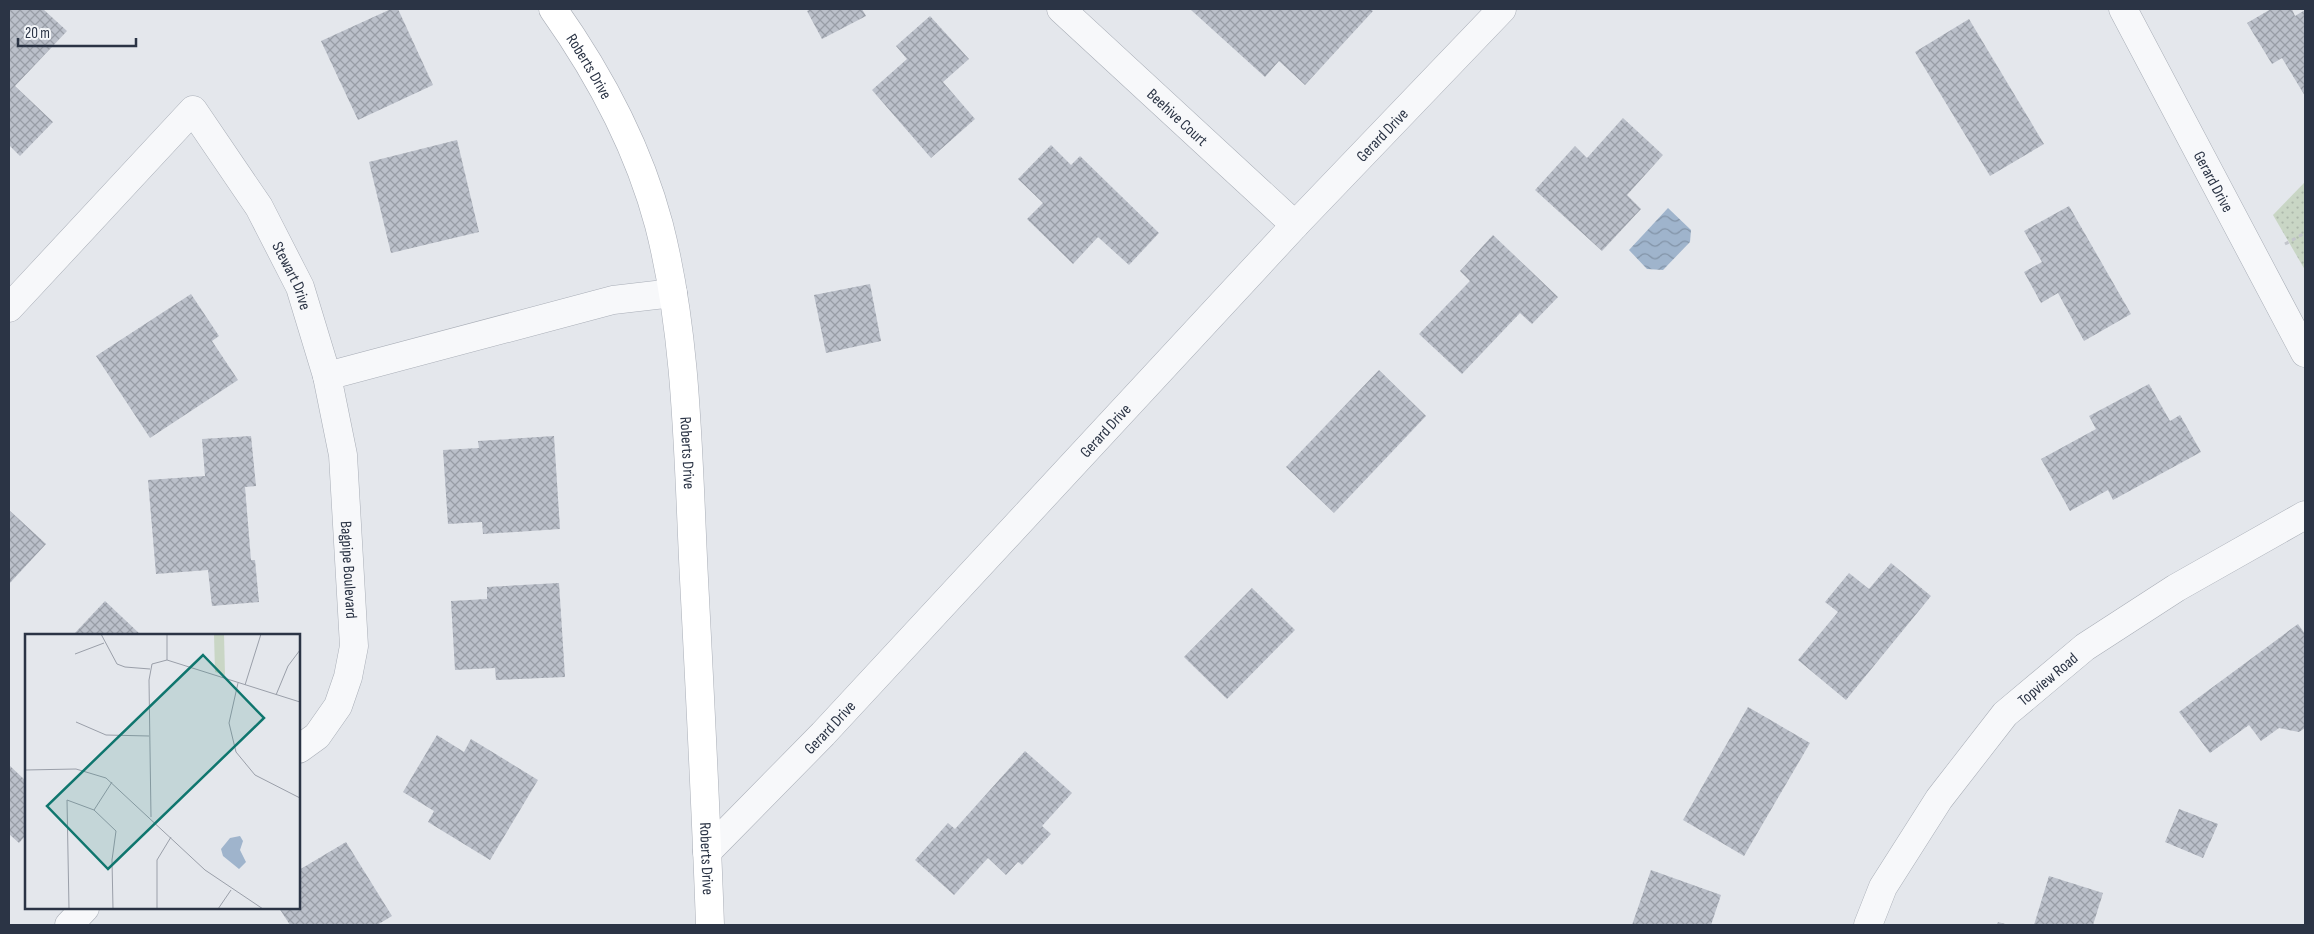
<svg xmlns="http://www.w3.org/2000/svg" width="2314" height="934" font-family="'Sofia Sans Condensed',sans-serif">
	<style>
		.park { fill: url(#park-dots) }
		.water { fill: url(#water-waves) }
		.building { fill: url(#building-cross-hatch) }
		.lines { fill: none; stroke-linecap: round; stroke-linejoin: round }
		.street-casing { stroke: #a9aeb7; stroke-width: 29 }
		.secondary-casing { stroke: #a9aeb7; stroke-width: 29 }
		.path { stroke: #c2c5cb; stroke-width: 3; stroke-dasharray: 4 4; stroke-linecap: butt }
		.street { stroke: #f7f8fa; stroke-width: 28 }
		.secondary { stroke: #fff; stroke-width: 28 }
		.labels { text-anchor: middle; stroke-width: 4; stroke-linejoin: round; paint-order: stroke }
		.street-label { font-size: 16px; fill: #2b3445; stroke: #f4f6f9 }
		.inset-road { fill: none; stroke: #9a9fa9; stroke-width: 1 }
		.view { fill: #0f766e; fill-opacity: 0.15; stroke: #0f766e; stroke-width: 2.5 }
		.inset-edge { fill: none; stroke: #2b3445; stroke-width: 2.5 }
	</style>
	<defs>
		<pattern id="park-dots" width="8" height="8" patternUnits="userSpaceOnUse" patternTransform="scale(1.25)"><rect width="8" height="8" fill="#c9d6c5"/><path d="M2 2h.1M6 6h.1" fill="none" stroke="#adb8ab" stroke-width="1.8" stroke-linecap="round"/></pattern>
		<pattern id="water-waves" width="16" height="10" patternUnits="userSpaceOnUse" patternTransform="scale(1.25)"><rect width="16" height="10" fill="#9fb4cc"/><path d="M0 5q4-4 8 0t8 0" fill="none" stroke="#8293a7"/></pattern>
		<pattern id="building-cross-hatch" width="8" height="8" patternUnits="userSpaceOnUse" patternTransform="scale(1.25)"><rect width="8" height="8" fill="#bbc0ca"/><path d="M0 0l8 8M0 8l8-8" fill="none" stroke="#989da6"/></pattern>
	</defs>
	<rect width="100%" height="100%" fill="#e4e7ec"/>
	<!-- park -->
	<path class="park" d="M 2305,182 L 2305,270 L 2273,215 Z"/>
	<!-- water -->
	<path class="water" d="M 1668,208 L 1691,230 L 1690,242 L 1663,270 L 1647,269 L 1629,250 Z"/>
	<!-- building -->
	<g class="building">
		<path d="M 9,9 L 43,9 L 67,31 L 15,86 L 53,122 L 20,156 L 9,145 Z"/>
		<path d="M 391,9 L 398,9 L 433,85 L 358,120 L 321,41 Z"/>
		<path d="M 811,9 L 862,9 L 866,16 L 822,39 L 807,11 Z"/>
		<path d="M 1190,9 L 1370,9 L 1373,11 L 1305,85 L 1279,61 L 1265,77 Z"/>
		<path d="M 2271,9 L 2292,9 L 2295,16 L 2305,10 L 2305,96 L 2282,58 L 2272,64 L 2247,23 Z"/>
		<path d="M 930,16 L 969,59 L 943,82 L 975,119 L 931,158 L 872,90 L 907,59 L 896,46 Z"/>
		<path d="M 1969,19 L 2044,144 L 1990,176 L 1915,52 Z"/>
		<path d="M 1623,118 L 1663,155 L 1627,195 L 1641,209 L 1602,251 L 1535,190 L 1575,146 L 1587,158 Z"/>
		<path d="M 457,140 L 479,232 L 391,253 L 369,162 Z"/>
		<path d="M 1051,145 L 1071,165 L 1080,156 L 1159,233 L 1129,265 L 1098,237 L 1073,264 L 1027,219 L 1043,203 L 1018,179 Z"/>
		<path d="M 2069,206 L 2131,314 L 2084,341 L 2058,293 L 2041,303 L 2024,272 L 2042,262 L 2024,231 Z"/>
		<path d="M 1493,235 L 1558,297 L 1532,324 L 1520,313 L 1462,374 L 1419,334 L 1470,281 L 1460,271 Z"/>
		<path d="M 870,284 L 881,341 L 826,353 L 814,295 Z"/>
		<path d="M 191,294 L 219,336 L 212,341 L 238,380 L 150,438 L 96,356 Z"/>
		<path d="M 1379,370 L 1426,416 L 1334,513 L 1286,467 Z"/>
		<path d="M 2149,384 L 2170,421 L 2180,415 L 2201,452 L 2113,500 L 2108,490 L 2070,511 L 2041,459 L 2096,429 L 2089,416 Z"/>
		<path d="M 251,436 L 256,486 L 245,487 L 251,560 L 255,560 L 259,602 L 212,606 L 208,570 L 156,574 L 148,480 L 205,476 L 202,439 Z"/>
		<path d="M 554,436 L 560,529 L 483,534 L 482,522 L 448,524 L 443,450 L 479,448 L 478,441 Z"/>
		<path d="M 9,510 L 46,544 L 9,584 Z"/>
		<path d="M 1891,563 L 1931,596 L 1846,700 L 1798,660 L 1838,612 L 1825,602 L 1849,573 L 1869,589 Z"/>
		<path d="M 559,583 L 565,677 L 496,680 L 495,668 L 455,670 L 451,601 L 487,599 L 487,587 Z"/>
		<path d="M 1252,588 L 1295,630 L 1227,699 L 1184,657 Z"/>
		<path d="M 105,601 L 141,635 L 73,635 Z"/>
		<path d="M 2298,624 L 2305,634 L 2305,728 L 2299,732 L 2279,728 L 2261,741 L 2249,725 L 2210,753 L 2179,712 Z"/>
		<path d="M 1748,707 L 1810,743 L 1744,856 L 1683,820 Z"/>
		<path d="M 437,735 L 464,752 L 471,739 L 538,780 L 490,860 L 428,822 L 434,811 L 403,792 Z"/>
		<path d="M 1025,751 L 1072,793 L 1042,826 L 1051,834 L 1022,865 L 1018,862 L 1006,875 L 988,858 L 954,895 L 915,860 L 948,823 L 955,829 Z"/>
		<path d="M 9,765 L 26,781 L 26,835 L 19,843 L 9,834 Z"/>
		<path d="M 2179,809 L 2218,824 L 2203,858 L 2165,842 Z"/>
		<path d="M 346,842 L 392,916 L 377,925 L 290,925 L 279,908 L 299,908 L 299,870 Z"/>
		<path d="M 1651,870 L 1721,895 L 1711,925 L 1632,925 Z"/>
		<path d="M 2049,876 L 2103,893 L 2093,925 L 2034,925 Z"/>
		<path d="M 1998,922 L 2009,925 L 1997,925 Z"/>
	</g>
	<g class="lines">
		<!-- street casing -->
		<g class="street-casing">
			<g id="street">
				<path id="s1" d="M 1061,9 L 1295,225"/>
				<path id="s2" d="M 2123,9 L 2305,353"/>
				<path id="s3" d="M 9,308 L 193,110 L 259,207 L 300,287 L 327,376 L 343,455 L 354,646 L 348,677 L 338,706 L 317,736 L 299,749"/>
				<path d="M 327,376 L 613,300 L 673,293"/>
				<path id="s4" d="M 707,852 L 823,734 L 1295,225 L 1502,9"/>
				<path d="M 69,925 L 85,908"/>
				<path id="s5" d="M 1868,925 L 1883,887 L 1939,799 L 2005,714 L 2085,647 L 2176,588 L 2305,515"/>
			</g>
		</g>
		<!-- secondary casing -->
		<g class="secondary-casing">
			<g id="secondary">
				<path id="s6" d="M 553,9 C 599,74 638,146 659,225 C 688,338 688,462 694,579 C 700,694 706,810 710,925"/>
			</g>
		</g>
		<!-- path -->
		<path class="path" d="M 2285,244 L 2305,233"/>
		<!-- street -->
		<use href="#street" class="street"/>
		<!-- secondary -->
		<use href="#secondary" class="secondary"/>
	</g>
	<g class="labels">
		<!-- street labels -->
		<g class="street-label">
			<text dy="6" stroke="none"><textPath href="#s6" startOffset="68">Roberts Drive</textPath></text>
			<text dy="6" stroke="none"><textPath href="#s1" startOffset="159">Beehive Court</textPath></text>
			<text dy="6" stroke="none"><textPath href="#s4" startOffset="985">Gerard Drive</textPath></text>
			<text dy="6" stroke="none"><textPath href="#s2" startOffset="195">Gerard Drive</textPath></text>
			<text dy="6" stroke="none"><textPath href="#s3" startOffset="464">Stewart Drive</textPath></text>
			<text dy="6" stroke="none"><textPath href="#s4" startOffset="580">Gerard Drive</textPath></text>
			<text dy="6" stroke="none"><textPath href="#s6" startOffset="472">Roberts Drive</textPath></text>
			<text dy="6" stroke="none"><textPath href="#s3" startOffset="766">Bagpipe Boulevard</textPath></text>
			<text dy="6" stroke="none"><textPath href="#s5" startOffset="308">Topview Road</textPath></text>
			<text dy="6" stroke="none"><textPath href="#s4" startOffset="175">Gerard Drive</textPath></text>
			<text dy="6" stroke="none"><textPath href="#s6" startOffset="878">Roberts Drive</textPath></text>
		</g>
	</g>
	<!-- overview -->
	<g transform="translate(25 634)">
		<rect width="275" height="275" fill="#e4e7ec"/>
		<path d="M 189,0 L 199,0 L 200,41 L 190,38 Z" fill="#c9d6c5"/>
		<path d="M 215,202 L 218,207 L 215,216 L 221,228 L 214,235 L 198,222 L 196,215 L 205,204 Z" fill="#9fb4cc"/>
		<path class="inset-road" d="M 76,0 L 92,30 L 100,33 L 125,35M 142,0 L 142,26M 50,20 L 79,9M 213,49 L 204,89 L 211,118 L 230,141 L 275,164M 220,51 L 236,0M 251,61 L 263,32 L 275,16M 51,88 L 81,101 L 124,102M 0,136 L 51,135 L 81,144 L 180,236 L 238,275M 69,176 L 87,148M 126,183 L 124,46 L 127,30 L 142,26 L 275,68M 44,275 L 42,166 L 69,176 L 91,197 L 87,226 L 88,275M 132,275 L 132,226 L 146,203M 193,275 L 206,256"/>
		<path class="view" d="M 178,21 L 239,84 L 83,235 L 22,172 Z"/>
		<rect width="275" height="275" class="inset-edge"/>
	</g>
	<!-- border -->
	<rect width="2314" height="934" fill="none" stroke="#2b3445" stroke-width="20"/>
	<!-- scale -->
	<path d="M18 38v8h118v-8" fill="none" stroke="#2b3445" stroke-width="2.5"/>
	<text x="25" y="38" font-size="15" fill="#2b3445" stroke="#f4f6f9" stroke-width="4" paint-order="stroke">20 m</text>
</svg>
